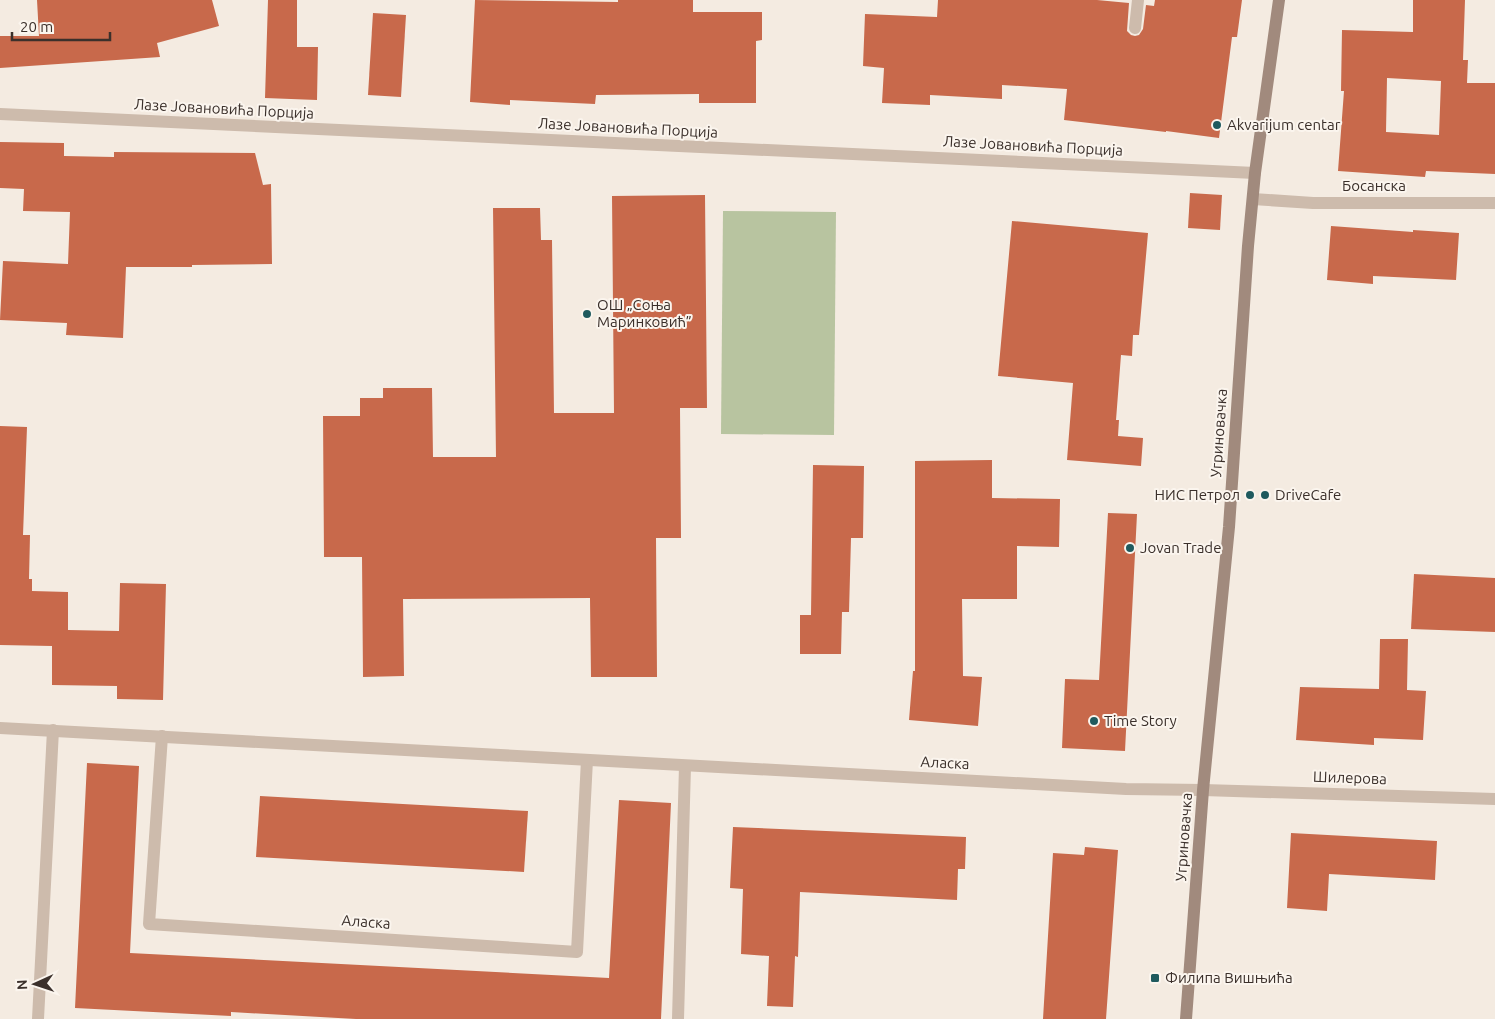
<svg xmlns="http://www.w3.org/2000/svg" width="1495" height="1019" font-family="Ubuntu,sans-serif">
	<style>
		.green { fill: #b8c4a0 }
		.building { fill: #c8694b; fill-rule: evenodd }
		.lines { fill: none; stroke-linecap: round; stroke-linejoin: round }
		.service { stroke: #cdbbac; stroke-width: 12 }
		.minor { stroke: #cdbbac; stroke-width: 12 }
		.secondary { stroke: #a18a7d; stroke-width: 12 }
		.poi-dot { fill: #1f5a5e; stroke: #fbf5ee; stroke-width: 2 }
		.labels { text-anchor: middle; stroke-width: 4; stroke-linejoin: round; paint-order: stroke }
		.street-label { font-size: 15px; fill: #3b302b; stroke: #fbf5ee }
		.poi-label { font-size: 15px; fill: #3b302b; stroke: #fbf5ee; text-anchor: start }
	</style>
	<rect width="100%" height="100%" fill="#f4ebe1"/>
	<!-- green -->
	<path class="green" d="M 723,211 L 836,212 L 834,435 L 721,434 Z"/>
	<!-- building -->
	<g class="building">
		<path d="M 37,0 L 212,0 L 219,26 L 157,43 L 160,57 L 0,68 L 0,36 L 39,36 Z"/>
		<path d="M 268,0 L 297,0 L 297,47 L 318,47 L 317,100 L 265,98 Z"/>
		<path d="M 475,0 L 618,2 L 618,0 L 693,0 L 693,12 L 762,12 L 762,40 L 756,41 L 756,103 L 699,103 L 699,94 L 596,95 L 595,104 L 510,100 L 510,105 L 470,102 Z"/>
		<path d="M 938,0 L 1097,0 L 1129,3 L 1127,31 L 1131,35 L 1135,36 L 1139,35 L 1143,29 L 1146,5 L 1154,6 L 1155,0 L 1242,0 L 1237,37 L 1232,37 L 1219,138 L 1166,131 L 1166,132 L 1064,120 L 1067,89 L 1002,85 L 1002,99 L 930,95 L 930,105 L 882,103 L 884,68 L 863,66 L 865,14 L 937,17 Z"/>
		<path d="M 1413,0 L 1465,0 L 1463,60 L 1468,60 L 1467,83 L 1495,83 L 1495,174 L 1426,171 L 1425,177 L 1338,171 L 1344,91 L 1341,91 L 1342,30 L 1413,32 ZM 1387,78 L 1441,81 L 1439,135 L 1386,132 Z"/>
		<path d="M 373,13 L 406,15 L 401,97 L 368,95 Z"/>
		<path d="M 0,142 L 64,143 L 64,156 L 114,157 L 114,152 L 255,153 L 263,185 L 271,184 L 272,264 L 192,265 L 192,267 L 126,267 L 123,338 L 66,335 L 67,323 L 0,320 L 3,261 L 68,264 L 70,212 L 23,211 L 24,189 L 0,188 Z"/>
		<path d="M 1190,193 L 1222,195 L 1220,230 L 1188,228 Z"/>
		<path d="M 705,195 L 707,408 L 680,408 L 681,538 L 656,538 L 657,677 L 591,677 L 590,598 L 403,599 L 404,676 L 363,677 L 362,557 L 324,557 L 323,416 L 360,416 L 360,398 L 383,398 L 383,388 L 432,388 L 433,457 L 496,457 L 493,208 L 540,208 L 541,240 L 552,240 L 554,413 L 614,413 L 612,196 Z"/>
		<path d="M 1012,221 L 1148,233 L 1139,335 L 1133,335 L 1132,356 L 1121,355 L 1116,420 L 1119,420 L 1118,436 L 1143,438 L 1141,466 L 1067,460 L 1073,383 L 998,376 Z"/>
		<path d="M 1331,226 L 1413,232 L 1413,230 L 1459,233 L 1456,280 L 1373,276 L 1373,284 L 1327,280 Z"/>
		<path d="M 0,426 L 27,427 L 23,535 L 30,535 L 29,579 L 32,579 L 32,591 L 68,592 L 68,630 L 119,631 L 120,583 L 166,584 L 163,700 L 117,699 L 117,686 L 52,685 L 52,646 L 0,645 Z"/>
		<path d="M 992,460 L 992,498 L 1060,499 L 1059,547 L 1017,546 L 1017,599 L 962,599 L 963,676 L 982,677 L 978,726 L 909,720 L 913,671 L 915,671 L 915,461 Z"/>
		<path d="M 813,465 L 864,466 L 863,538 L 851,538 L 849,612 L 842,612 L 841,654 L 800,654 L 800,615 L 811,615 Z"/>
		<path d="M 1108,513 L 1137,514 L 1125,751 L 1062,748 L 1065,679 L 1099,680 Z"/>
		<path d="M 1414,574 L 1495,578 L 1495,632 L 1411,629 Z"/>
		<path d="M 1380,639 L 1408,639 L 1407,690 L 1426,691 L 1423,740 L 1374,738 L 1374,745 L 1296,740 L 1300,687 L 1379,689 Z"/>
		<path d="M 87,763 L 139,766 L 130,953 L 609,978 L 619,800 L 671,803 L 661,1019 L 356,1019 L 231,1012 L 231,1016 L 75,1008 Z"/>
		<path d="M 260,796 L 528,811 L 524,872 L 256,857 Z"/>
		<path d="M 733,827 L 966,837 L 965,869 L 958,869 L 957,900 L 800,892 L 798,957 L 795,956 L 793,1007 L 767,1006 L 769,956 L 741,954 L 743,889 L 730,888 Z"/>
		<path d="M 1291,833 L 1437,841 L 1435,880 L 1329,874 L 1327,911 L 1287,908 Z"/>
		<path d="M 1085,847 L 1118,850 L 1106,1019 L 1043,1019 L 1053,853 L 1084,855 Z"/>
	</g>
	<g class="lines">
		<!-- service -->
		<g class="service">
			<path d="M 1135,28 L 1138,0"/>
			<path d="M 162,736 L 149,924 L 577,952 L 587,760"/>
			<path d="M 678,1019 L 685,766"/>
		</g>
		<!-- minor -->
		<g class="minor">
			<path d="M 0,114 L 1255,173"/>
			<path d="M 1253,199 L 1313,203 L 1495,203"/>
			<path d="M 0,728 L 1126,789 L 1203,790 L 1495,799"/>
			<path d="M 38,1019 L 53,730"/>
		</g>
		<!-- secondary -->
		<path class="secondary" d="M 1186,1019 L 1203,790 L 1229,527 L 1248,246 L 1255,173 L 1279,0"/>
	</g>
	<!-- markers -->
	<g class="poi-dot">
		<circle cx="1217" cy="125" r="5"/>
		<circle cx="587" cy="314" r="5"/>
		<circle cx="1250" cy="495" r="5"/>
		<circle cx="1265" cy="495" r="5"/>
		<circle cx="1130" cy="548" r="5"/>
		<circle cx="1094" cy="721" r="5"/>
		<rect x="1150" y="973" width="10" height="10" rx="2.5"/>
	</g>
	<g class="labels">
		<!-- street labels -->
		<g class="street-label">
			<text transform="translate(224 109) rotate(3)" y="5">Лазе Јовановића Порција</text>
			<text transform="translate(628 128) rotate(3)" y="5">Лазе Јовановића Порција</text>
			<text transform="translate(1033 146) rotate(3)" y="5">Лазе Јовановића Порција</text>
			<text x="1374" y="191">Босанска</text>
			<text transform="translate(1219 433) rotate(-86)" y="5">Угриновачка</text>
			<text transform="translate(945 763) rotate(3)" y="5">Аласка</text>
			<text transform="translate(1350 778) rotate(2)" y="5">Шилерова</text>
			<text transform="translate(1184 837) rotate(-86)" y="5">Угриновачка</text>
			<text transform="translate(366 922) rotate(4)" y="5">Аласка</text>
		</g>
		<!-- poi labels -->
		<g class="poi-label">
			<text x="1227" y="130">Akvarijum centar</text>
			<text x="597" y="310">ОШ „Соња<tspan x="597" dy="17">Маринковић”</tspan></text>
			<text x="1240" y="500" text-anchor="end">НИС Петрол</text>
			<text x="1275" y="500">DriveCafe</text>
			<text x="1140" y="553">Jovan Trade</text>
			<text x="1104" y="726">Time Story</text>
			<text x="1165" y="983">Филипа Вишњића</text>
		</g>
	</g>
	<!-- north arrow -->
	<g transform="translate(35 984) rotate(267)" stroke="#fbf5ee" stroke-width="4" paint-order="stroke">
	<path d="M0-4L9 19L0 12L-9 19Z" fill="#3b302b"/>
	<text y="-8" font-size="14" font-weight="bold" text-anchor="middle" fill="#3b302b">N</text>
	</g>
	<!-- scale -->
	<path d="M12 32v8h98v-8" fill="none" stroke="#3b302b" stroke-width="2.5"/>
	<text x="20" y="32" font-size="15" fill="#3b302b" stroke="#fbf5ee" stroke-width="4" paint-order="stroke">20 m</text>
</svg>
